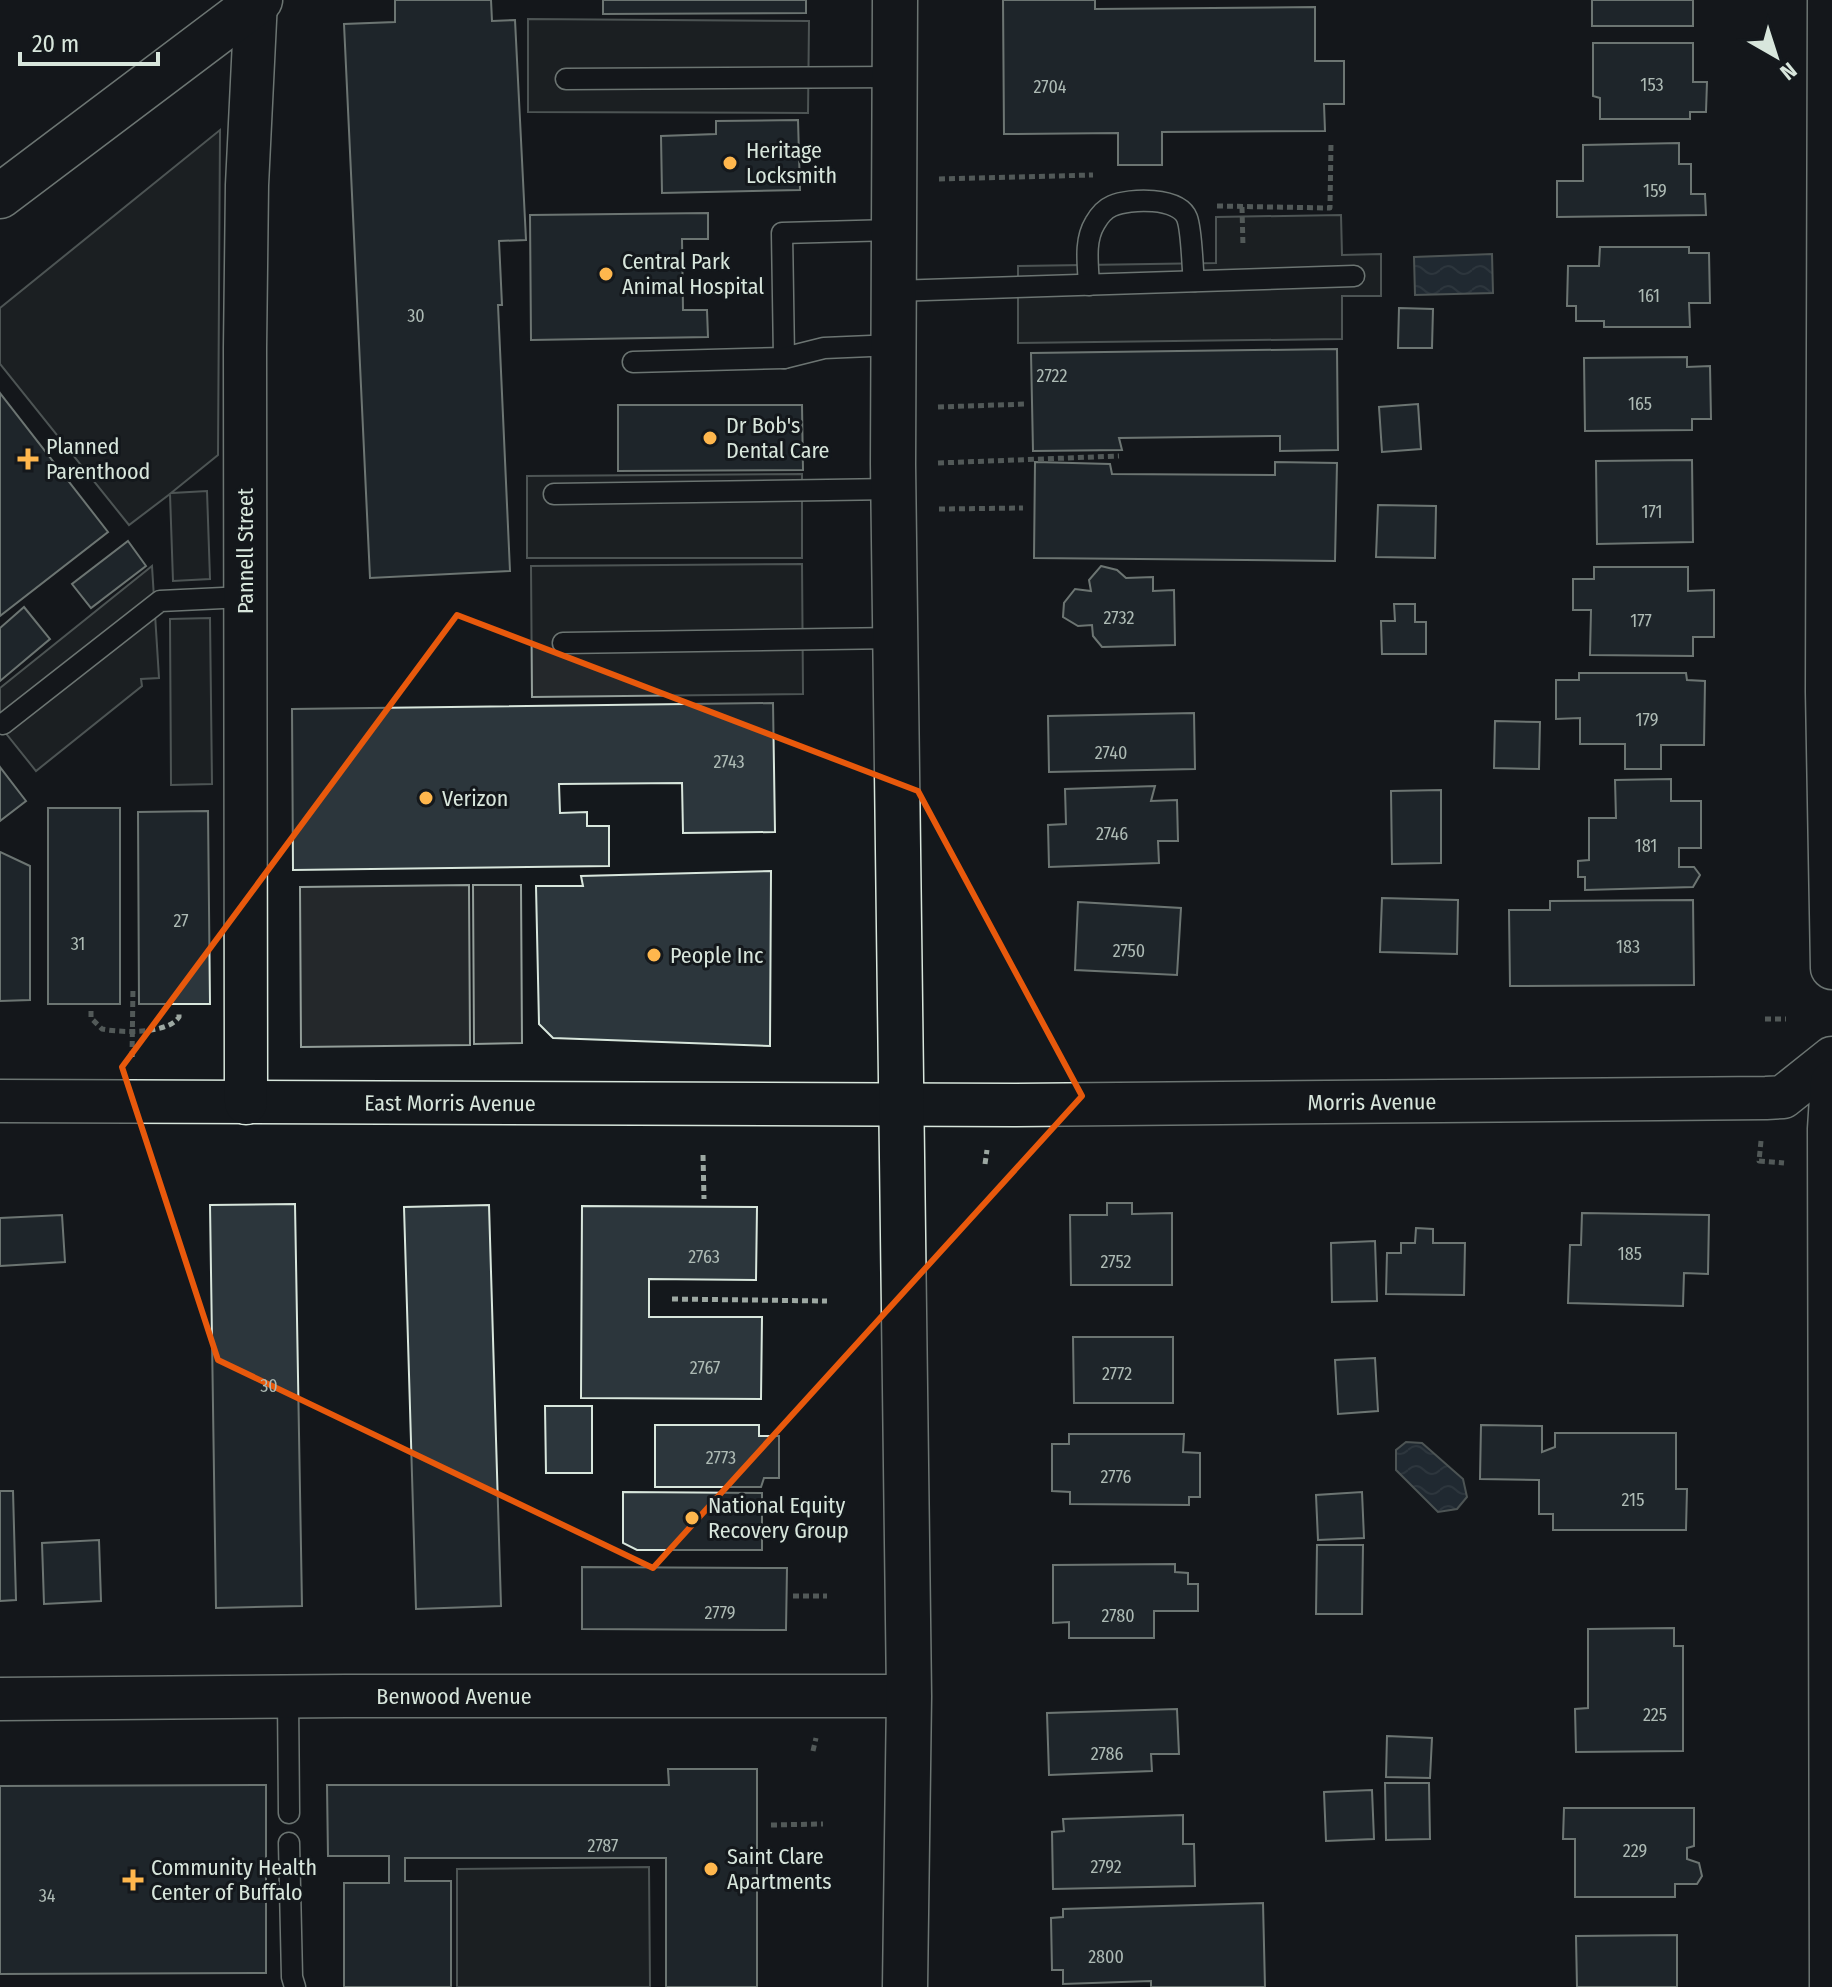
<svg xmlns="http://www.w3.org/2000/svg" width="1832" height="1987" font-family="'Fira Sans Condensed',sans-serif">
	<style>
		.parking { fill: #24282b; stroke: #939e99; stroke-width: 2 }
		.water { fill: url(#water-waves); stroke: #939e99; stroke-width: 2 }
		.building { fill: #2c363c; stroke: #d8e6dc; stroke-width: 2 }
		.lines { fill: none; stroke-linecap: round; stroke-linejoin: round }
		.lane-casing { stroke: #d8e6dc; stroke-width: 23 }
		.street-casing { stroke: #d8e6dc; stroke-width: 45 }
		.secondary-casing { stroke: #d8e6dc; stroke-width: 47 }
		.primary-casing { stroke: #d8e6dc; stroke-width: 47 }
		.path { stroke: #9da8a2; stroke-width: 5; stroke-dasharray: 6 4; stroke-linecap: butt }
		.lane { stroke: #14181c; stroke-width: 20 }
		.street { stroke: #14181c; stroke-width: 42 }
		.secondary { stroke: #14181c; stroke-width: 44 }
		.primary { stroke: #14181c; stroke-width: 44 }
		.marked { fill: none; stroke: #e8590c; stroke-width: 6; stroke-linejoin: round }
		.poi-dot { fill: #ffb74d; stroke: #14181c; stroke-width: 3 }
		.labels { text-anchor: middle; stroke-width: 6; stroke-linejoin: round; paint-order: stroke }
		.number-label { font-size: 18px; fill: #adbab4 }
		.poi-label { font-size: 22px; fill: #d8e6dc; stroke: #14181c; text-anchor: start }
		.street-label { font-size: 22px; fill: #d8e6dc; stroke: #14181c }
	</style>
	<defs>
		<pattern id="water-waves" width="16" height="10" patternUnits="userSpaceOnUse" patternTransform="scale(2)"><rect width="16" height="10" fill="#2f3f4d"/><path d="M0 5q4-4 8 0t8 0" fill="none" stroke="#4c5b66"/></pattern>
	</defs>
	<rect width="100%" height="100%" fill="#14181c"/>
	<!-- parking -->
	<g class="parking">
		<path d="M 528,19 L 809,21 L 808,113 L 528,112 Z"/>
		<path d="M 220,130 L 218,455 L 171,493 L 207,491 L 210,579 L 173,581 L 170,494 L 129,525 L 0,364 L 0,308 Z"/>
		<path d="M 1341,215 L 1342,255 L 1381,254 L 1381,296 L 1342,296 L 1342,339 L 1018,343 L 1018,266 L 1216,263 L 1216,217 Z"/>
		<path d="M 802,474 L 802,558 L 527,558 L 527,476 Z"/>
		<path d="M 802,564 L 803,694 L 532,697 L 531,566 Z"/>
		<path d="M 152,566 L 159,678 L 141,679 L 142,686 L 36,771 L 0,726 L 0,688 Z"/>
		<path d="M 210,618 L 212,784 L 171,785 L 170,619 Z"/>
		<path d="M 469,885 L 470,1045 L 301,1047 L 300,887 Z"/>
		<path d="M 473,885 L 521,885 L 522,1043 L 474,1044 Z"/>
		<path d="M 649,1867 L 650,1987 L 457,1987 L 457,1869 Z"/>
	</g>
	<!-- water -->
	<g class="water">
		<path d="M 1492,254 L 1493,293 L 1415,295 L 1414,257 Z"/>
		<path d="M 1406,1442 L 1422,1443 L 1463,1479 L 1467,1497 L 1457,1509 L 1438,1512 L 1396,1470 L 1396,1450 Z"/>
	</g>
	<!-- building -->
	<g class="building">
		<path d="M 395,0 L 491,0 L 492,21 L 515,20 L 526,240 L 499,241 L 502,305 L 498,305 L 510,571 L 370,578 L 344,24 L 395,22 Z"/>
		<path d="M 603,0 L 806,0 L 806,13 L 603,14 Z"/>
		<path d="M 1003,0 L 1095,0 L 1095,9 L 1315,7 L 1315,61 L 1344,61 L 1344,104 L 1324,104 L 1325,131 L 1162,132 L 1162,165 L 1118,165 L 1118,133 L 1004,134 Z"/>
		<rect x="1592" y="0" width="101" height="26"/>
		<path d="M 1593,43 L 1693,43 L 1693,82 L 1707,82 L 1706,112 L 1690,112 L 1690,119 L 1600,119 L 1600,98 L 1593,96 Z"/>
		<path d="M 798,120 L 800,190 L 662,193 L 661,136 L 716,134 L 716,121 Z"/>
		<path d="M 1679,143 L 1679,164 L 1691,164 L 1691,194 L 1705,194 L 1706,215 L 1557,217 L 1557,181 L 1583,181 L 1583,145 Z"/>
		<path d="M 708,213 L 708,239 L 682,239 L 683,310 L 707,310 L 708,337 L 531,340 L 530,215 Z"/>
		<path d="M 1600,247 L 1689,247 L 1689,253 L 1709,253 L 1710,303 L 1689,303 L 1690,327 L 1604,327 L 1604,321 L 1576,321 L 1576,306 L 1567,306 L 1568,266 L 1599,266 Z"/>
		<path d="M 1399,308 L 1433,309 L 1432,348 L 1398,348 Z"/>
		<path d="M 1337,349 L 1338,450 L 1280,451 L 1280,436 L 1119,438 L 1122,450 L 1033,451 L 1031,353 Z"/>
		<path d="M 1687,357 L 1687,367 L 1710,366 L 1711,419 L 1692,419 L 1692,430 L 1585,431 L 1584,358 Z"/>
		<path d="M 0,393 L 108,532 L 0,616 Z"/>
		<path d="M 1418,404 L 1421,449 L 1382,452 L 1379,407 Z"/>
		<path d="M 618,405 L 802,405 L 803,470 L 618,471 Z"/>
		<path d="M 1692,460 L 1693,542 L 1597,544 L 1596,461 Z"/>
		<path d="M 1035,462 L 1110,464 L 1112,474 L 1275,475 L 1275,462 L 1337,463 L 1335,561 L 1034,558 Z"/>
		<path d="M 1378,505 L 1436,506 L 1435,558 L 1376,557 Z"/>
		<path d="M 128,541 L 146,566 L 91,608 L 72,584 Z"/>
		<path d="M 1101,566 L 1117,570 L 1126,578 L 1153,577 L 1153,591 L 1174,590 L 1175,645 L 1102,647 L 1093,636 L 1092,625 L 1078,626 L 1063,617 L 1064,603 L 1075,589 L 1091,591 L 1089,580 Z"/>
		<path d="M 1594,567 L 1688,567 L 1688,591 L 1714,590 L 1714,637 L 1693,637 L 1693,656 L 1590,655 L 1591,610 L 1573,610 L 1573,579 L 1594,579 Z"/>
		<path d="M 1394,604 L 1415,604 L 1415,622 L 1426,622 L 1426,654 L 1382,654 L 1381,621 L 1395,621 Z"/>
		<path d="M 24,607 L 50,639 L 0,681 L 0,628 Z"/>
		<path d="M 1579,673 L 1686,673 L 1687,680 L 1705,681 L 1704,745 L 1661,745 L 1661,769 L 1625,769 L 1625,744 L 1580,744 L 1580,718 L 1556,719 L 1556,680 L 1579,680 Z"/>
		<path d="M 773,703 L 775,832 L 683,833 L 682,783 L 559,784 L 560,813 L 587,812 L 587,826 L 609,826 L 609,866 L 293,870 L 292,709 Z"/>
		<path d="M 1194,713 L 1195,769 L 1049,772 L 1048,716 Z"/>
		<path d="M 1495,721 L 1540,722 L 1539,769 L 1494,768 Z"/>
		<path d="M 0,767 L 26,801 L 0,821 Z"/>
		<path d="M 1671,779 L 1671,801 L 1701,801 L 1701,848 L 1679,848 L 1679,867 L 1694,867 L 1700,875 L 1693,887 L 1585,890 L 1585,877 L 1578,877 L 1578,861 L 1589,860 L 1589,818 L 1616,818 L 1615,780 Z"/>
		<path d="M 1155,786 L 1151,801 L 1177,800 L 1178,841 L 1158,841 L 1159,863 L 1049,867 L 1048,825 L 1066,824 L 1065,789 Z"/>
		<path d="M 1441,790 L 1441,863 L 1392,864 L 1391,791 Z"/>
		<rect x="48" y="808" width="72" height="196"/>
		<path d="M 208,811 L 210,1004 L 139,1004 L 138,812 Z"/>
		<path d="M 0,852 L 30,866 L 30,1000 L 0,1001 Z"/>
		<path d="M 771,871 L 770,1046 L 553,1038 L 539,1024 L 536,886 L 583,886 L 581,876 Z"/>
		<path d="M 1382,898 L 1458,900 L 1457,954 L 1380,952 Z"/>
		<path d="M 1693,900 L 1694,985 L 1510,986 L 1509,910 L 1550,910 L 1550,901 Z"/>
		<path d="M 1078,902 L 1181,908 L 1177,975 L 1075,970 Z"/>
		<path d="M 1107,1203 L 1132,1203 L 1132,1214 L 1172,1213 L 1172,1285 L 1071,1285 L 1070,1215 L 1107,1215 Z"/>
		<path d="M 295,1204 L 302,1606 L 216,1608 L 210,1205 Z"/>
		<path d="M 489,1205 L 501,1606 L 416,1609 L 404,1207 Z"/>
		<path d="M 582,1206 L 757,1207 L 756,1280 L 649,1279 L 649,1317 L 762,1317 L 761,1399 L 581,1398 Z"/>
		<path d="M 1582,1213 L 1709,1215 L 1708,1274 L 1684,1273 L 1683,1306 L 1568,1303 L 1570,1245 L 1581,1245 Z"/>
		<path d="M 62,1215 L 65,1262 L 0,1266 L 0,1218 Z"/>
		<path d="M 1416,1228 L 1433,1229 L 1433,1243 L 1465,1243 L 1464,1295 L 1386,1294 L 1387,1253 L 1401,1253 L 1401,1243 L 1415,1243 Z"/>
		<path d="M 1375,1241 L 1377,1301 L 1332,1302 L 1331,1243 Z"/>
		<path d="M 1073,1337 L 1173,1337 L 1173,1403 L 1074,1403 Z"/>
		<path d="M 1375,1358 L 1378,1411 L 1338,1414 L 1335,1360 Z"/>
		<path d="M 545,1406 L 592,1406 L 592,1473 L 546,1473 Z"/>
		<path d="M 655,1425 L 759,1425 L 759,1436 L 779,1436 L 779,1478 L 764,1478 L 761,1487 L 655,1487 Z"/>
		<path d="M 1481,1425 L 1542,1426 L 1542,1452 L 1555,1447 L 1555,1433 L 1676,1433 L 1676,1489 L 1687,1489 L 1686,1530 L 1553,1530 L 1553,1514 L 1539,1514 L 1539,1480 L 1480,1479 Z"/>
		<path d="M 1069,1434 L 1184,1434 L 1183,1452 L 1200,1453 L 1200,1497 L 1189,1497 L 1189,1505 L 1070,1504 L 1070,1492 L 1052,1491 L 1052,1444 L 1069,1444 Z"/>
		<path d="M 0,1491 L 13,1491 L 16,1600 L 0,1601 Z"/>
		<path d="M 623,1492 L 762,1493 L 762,1550 L 637,1550 L 623,1543 Z"/>
		<path d="M 1362,1492 L 1364,1538 L 1318,1540 L 1316,1495 Z"/>
		<path d="M 99,1540 L 101,1601 L 44,1604 L 42,1543 Z"/>
		<path d="M 1317,1545 L 1363,1545 L 1362,1614 L 1316,1614 Z"/>
		<path d="M 1175,1564 L 1175,1572 L 1188,1573 L 1188,1584 L 1198,1584 L 1198,1611 L 1154,1611 L 1154,1638 L 1069,1638 L 1069,1622 L 1053,1623 L 1053,1565 Z"/>
		<path d="M 582,1567 L 787,1568 L 786,1630 L 582,1629 Z"/>
		<path d="M 1674,1628 L 1674,1646 L 1683,1646 L 1683,1751 L 1576,1752 L 1575,1709 L 1588,1708 L 1588,1629 Z"/>
		<path d="M 1177,1709 L 1179,1754 L 1151,1754 L 1152,1771 L 1049,1775 L 1047,1713 Z"/>
		<path d="M 1387,1736 L 1432,1738 L 1430,1778 L 1386,1777 Z"/>
		<path d="M 668,1769 L 757,1769 L 757,1987 L 666,1987 L 666,1858 L 405,1858 L 405,1881 L 451,1881 L 451,1987 L 344,1987 L 344,1883 L 389,1883 L 389,1856 L 328,1856 L 327,1785 L 669,1785 Z"/>
		<path d="M 1385,1783 L 1429,1783 L 1430,1839 L 1386,1840 Z"/>
		<path d="M 266,1785 L 266,1973 L 0,1974 L 0,1786 Z"/>
		<path d="M 1372,1790 L 1374,1839 L 1326,1841 L 1324,1792 Z"/>
		<path d="M 1564,1808 L 1694,1808 L 1694,1846 L 1687,1848 L 1687,1859 L 1699,1863 L 1702,1876 L 1697,1884 L 1675,1884 L 1675,1897 L 1575,1897 L 1575,1839 L 1563,1839 Z"/>
		<path d="M 1183,1815 L 1183,1844 L 1194,1844 L 1195,1886 L 1053,1889 L 1052,1832 L 1064,1831 L 1063,1819 Z"/>
		<path d="M 1263,1903 L 1265,1987 L 1151,1987 L 1151,1981 L 1063,1984 L 1063,1970 L 1052,1970 L 1051,1918 L 1063,1917 L 1063,1909 Z"/>
		<path d="M 1677,1935 L 1677,1987 L 1577,1987 L 1576,1936 Z"/>
	</g>
	<g class="lines">
		<!-- lane casing -->
		<g class="lane-casing">
			<g id="lane">
				<path d="M 566,79 L 894,77"/>
				<path d="M 1089,285 C 1088,264 1084,241 1095,223 C 1099,216 1105,209 1112,206 C 1130,198 1179,197 1187,218 C 1192,231 1192,266 1194,281"/>
				<path d="M 894,291 L 1354,276"/>
				<path d="M 784,358 L 782,233 L 893,230"/>
				<path d="M 633,362 L 784,358 L 824,348 L 894,345"/>
				<path d="M 554,494 L 893,489"/>
				<path d="M 563,643 L 895,638"/>
				<path d="M 3,724 L 160,601 L 244,597"/>
				<path d="M 288,1696 L 289,1813"/>
				<path d="M 289,1843 L 292,1977 L 295,1987"/>
			</g>
		</g>
		<!-- street casing -->
		<g class="street-casing">
			<g id="street">
				<path d="M 1829,0 L 1827,692 L 1832,968"/>
				<path id="s1" d="M 0,1101 L 1014,1105 L 1766,1098 L 1783,1097 L 1832,1058"/>
				<path d="M 246,1103 L 245,348 L 247,185 L 256,0"/>
				<path id="s2" d="M 0,1699 L 346,1696 L 909,1696"/>
				<path d="M 1831,1987 L 1829,1129 L 1832,1082"/>
			</g>
		</g>
		<!-- secondary casing -->
		<g class="secondary-casing">
			<path id="secondary" d="M 0,196 L 260,0"/>
		</g>
		<!-- primary casing -->
		<g class="primary-casing">
			<path id="primary" d="M 895,0 L 893,464 L 909,1696 L 905,1987"/>
		</g>
		<!-- path -->
		<g class="path">
			<path d="M 939,179 L 1093,175"/>
			<path d="M 1217,206 L 1330,208 L 1331,142"/>
			<path d="M 1242,207 L 1243,247"/>
			<path d="M 938,407 L 1027,404"/>
			<path d="M 938,463 L 1119,456"/>
			<path d="M 939,509 L 1023,508"/>
			<path d="M 91,1011 L 91,1018 L 102,1029 C 122,1033 168,1034 179,1017 L 179,1011"/>
			<path d="M 1765,1019 L 1786,1019"/>
			<path d="M 132,1057 L 133,987"/>
			<path d="M 1761,1141 L 1759,1161 L 1784,1163"/>
			<path d="M 703,1155 L 704,1199"/>
			<path d="M 985,1164 L 987,1150"/>
			<path d="M 672,1299 L 827,1301"/>
			<path d="M 793,1596 L 827,1596"/>
			<path d="M 813,1751 L 816,1738"/>
			<path d="M 771,1825 L 823,1824"/>
		</g>
		<!-- lane -->
		<use href="#lane" class="lane"/>
		<!-- street -->
		<use href="#street" class="street"/>
		<!-- secondary -->
		<use href="#secondary" class="secondary"/>
		<!-- primary -->
		<use href="#primary" class="primary"/>
	</g>
	<!-- marked area -->
	<path d="M0 0H1832V1987H0ZM 457,615 L 918,791 L 1082,1096 L 653,1568 L 218,1360 L 122,1067 Z" fill="#14181c" fill-opacity=".55" fill-rule="evenodd"/>
	<path class="marked" d="M 457,615 L 918,791 L 1082,1096 L 653,1568 L 218,1360 L 122,1067 Z"/>
	<!-- markers -->
	<g class="poi-dot">
		<circle cx="730" cy="163" r="8"/>
		<circle cx="606" cy="274" r="8"/>
		<circle cx="710" cy="438" r="8"/>
		<path d="M24 447h8v8h8v8h-8v8h-8v-8h-8v-8h8z"/>
		<circle cx="426" cy="798" r="8"/>
		<circle cx="654" cy="955" r="8"/>
		<circle cx="692" cy="1518" r="8"/>
		<circle cx="711" cy="1869" r="8"/>
		<path d="M129 1868h8v8h8v8h-8v8h-8v-8h-8v-8h8z"/>
	</g>
	<g class="labels">
		<!-- number labels -->
		<g class="number-label">
			<text x="1652" y="91">153</text>
			<text x="1050" y="93">2704</text>
			<text x="1655" y="197">159</text>
			<text x="1649" y="302">161</text>
			<text x="416" y="322">30</text>
			<text x="1052" y="382">2722</text>
			<text x="1640" y="410">165</text>
			<text x="1652" y="518">171</text>
			<text x="1119" y="624">2732</text>
			<text x="1641" y="627">177</text>
			<text x="1647" y="726">179</text>
			<text x="1111" y="759">2740</text>
			<text x="729" y="768">2743</text>
			<text x="1112" y="840">2746</text>
			<text x="1646" y="852">181</text>
			<text x="181" y="927">27</text>
			<text x="78" y="950">31</text>
			<text x="1628" y="953">183</text>
			<text x="1129" y="957">2750</text>
			<text x="1630" y="1260">185</text>
			<text x="704" y="1263">2763</text>
			<text x="1116" y="1268">2752</text>
			<text x="705" y="1374">2767</text>
			<text x="1117" y="1380">2772</text>
			<text x="269" y="1392">30</text>
			<text x="721" y="1464">2773</text>
			<text x="1116" y="1483">2776</text>
			<text x="1633" y="1506">215</text>
			<text x="720" y="1619">2779</text>
			<text x="1118" y="1622">2780</text>
			<text x="1655" y="1721">225</text>
			<text x="1107" y="1760">2786</text>
			<text x="603" y="1852">2787</text>
			<text x="1635" y="1857">229</text>
			<text x="1106" y="1873">2792</text>
			<text x="47" y="1902">34</text>
			<text x="1106" y="1963">2800</text>
		</g>
		<!-- poi labels -->
		<g class="poi-label">
			<text x="746" y="158">Heritage<tspan x="746" dy="25">Locksmith</tspan></text>
			<text x="622" y="269">Central Park<tspan x="622" dy="25">Animal Hospital</tspan></text>
			<text x="726" y="433">Dr Bob's<tspan x="726" dy="25">Dental Care</tspan></text>
			<text x="46" y="454">Planned<tspan x="46" dy="25">Parenthood</tspan></text>
			<text x="442" y="806">Verizon</text>
			<text x="670" y="963">People Inc</text>
			<text x="708" y="1513">National Equity<tspan x="708" dy="25">Recovery Group</tspan></text>
			<text x="727" y="1864">Saint Clare<tspan x="727" dy="25">Apartments</tspan></text>
			<text x="151" y="1875">Community Health<tspan x="151" dy="25">Center of Buffalo</tspan></text>
		</g>
		<!-- street labels -->
		<g class="street-label">
			<text transform="translate(245 551) rotate(-90)" y="8">Pannell Street</text>
			<text dy="8" stroke="none"><textPath href="#s1" startOffset="1372">Morris Avenue</textPath></text>
			<text dy="8" stroke="none"><textPath href="#s1" startOffset="450">East Morris Avenue</textPath></text>
			<text dy="8" stroke="none"><textPath href="#s2" startOffset="454">Benwood Avenue</textPath></text>
		</g>
	</g>
	<!-- north arrow -->
	<g transform="translate(1776 56) rotate(141)" stroke="#14181c" stroke-width="6" paint-order="stroke">
	<path d="M0-6L14 30L0 20L-14 30Z" fill="#d8e6dc"/>
	<text y="-12" font-size="22" font-weight="bold" text-anchor="middle" fill="#d8e6dc">N</text>
	</g>
	<!-- scale -->
	<path d="M20 52v12h138v-12" fill="none" stroke="#d8e6dc" stroke-width="4"/>
	<text x="32" y="52" font-size="24" fill="#d8e6dc" stroke="#14181c" stroke-width="6" paint-order="stroke">20 m</text>
</svg>
